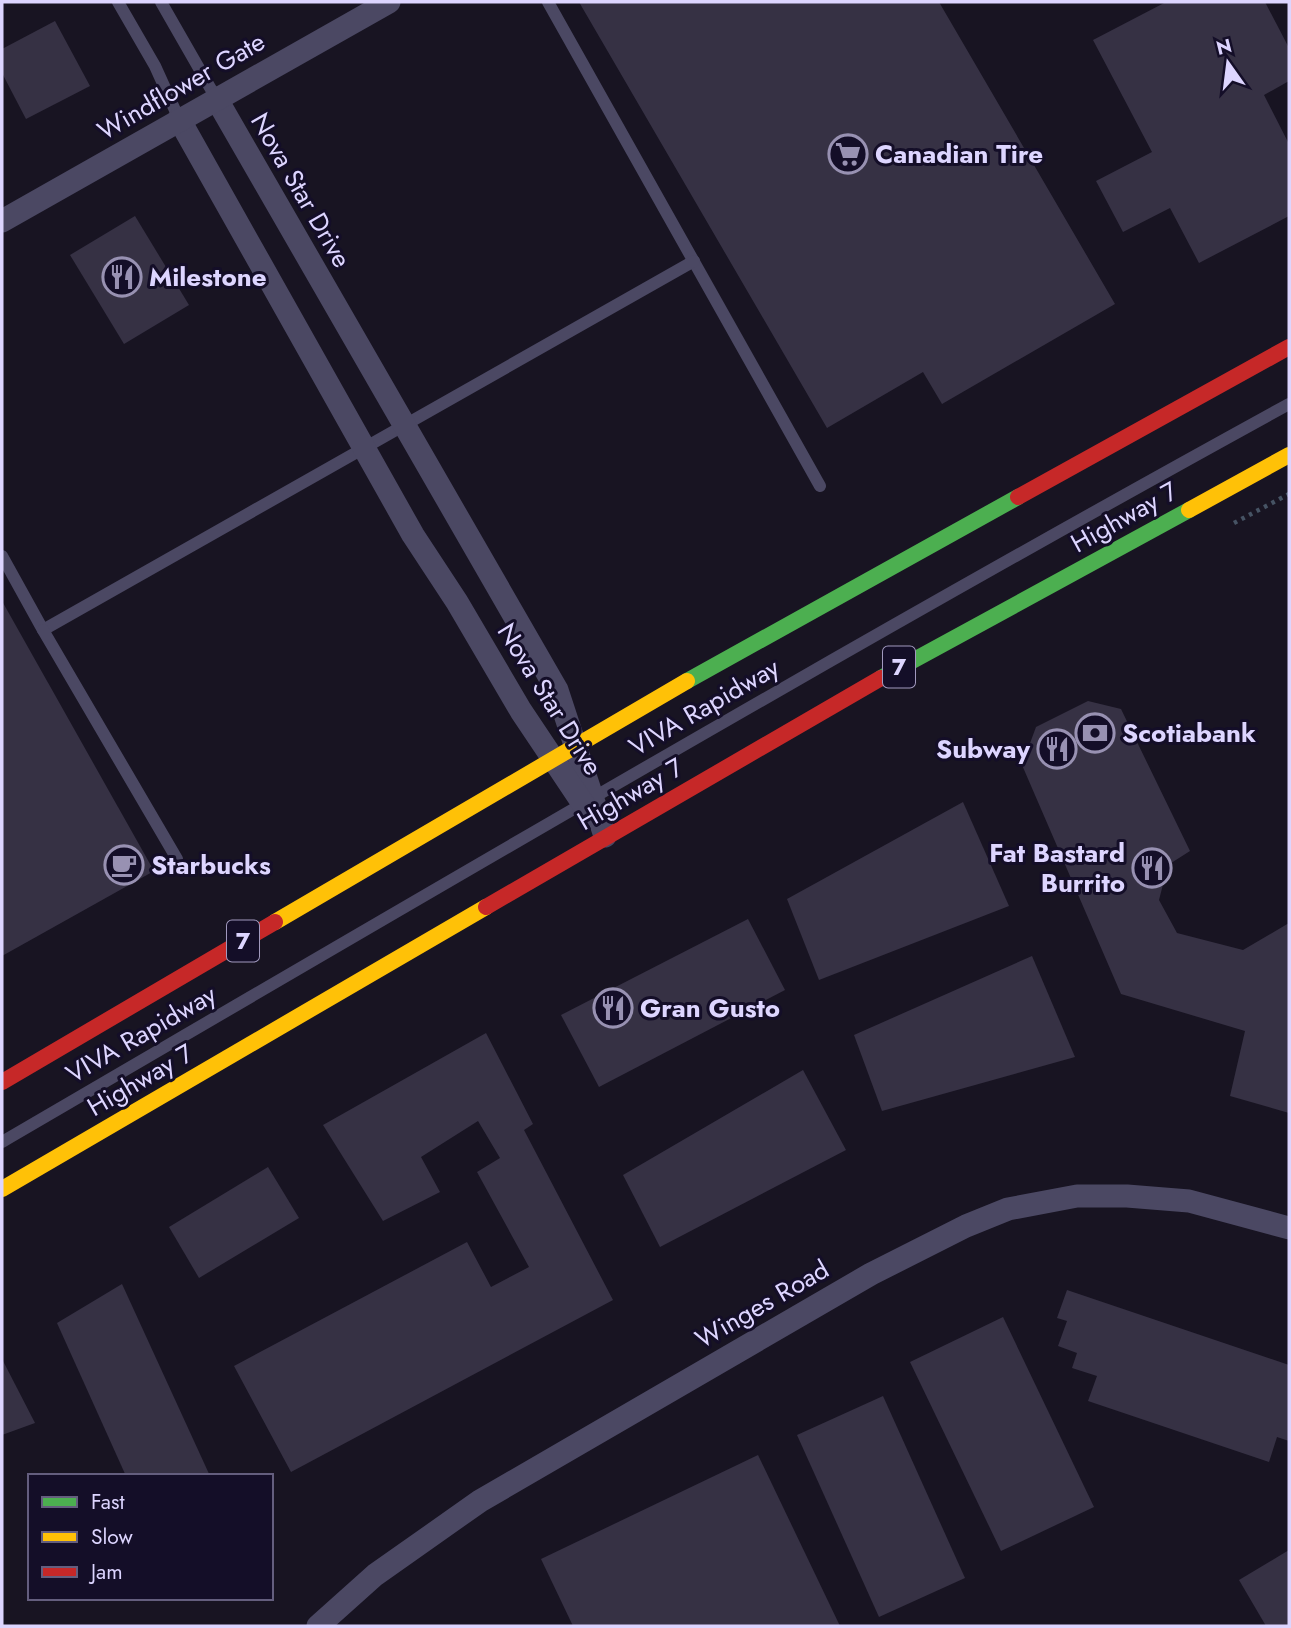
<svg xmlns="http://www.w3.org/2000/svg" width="1291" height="1628" font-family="Jost,sans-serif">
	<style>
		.building { fill: #363144 }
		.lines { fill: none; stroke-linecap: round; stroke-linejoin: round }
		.path { stroke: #465364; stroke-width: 4.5; stroke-dasharray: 3.5 5; stroke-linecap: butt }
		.lane { stroke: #4b4863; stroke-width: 12 }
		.street { stroke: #4b4863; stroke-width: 23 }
		.fast { stroke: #4caf50; stroke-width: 16 }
		.slow { stroke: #ffc107; stroke-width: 16 }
		.jam { stroke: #c62828; stroke-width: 16 }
		.labels { text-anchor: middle; stroke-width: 6; stroke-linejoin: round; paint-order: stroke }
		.shield { fill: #140e28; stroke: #a199be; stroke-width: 2 }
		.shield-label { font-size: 24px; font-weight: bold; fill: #ddd5ff }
		.street-label { font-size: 26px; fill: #ddd5ff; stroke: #140e28 }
		.poi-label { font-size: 26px; font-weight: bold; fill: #ddd5ff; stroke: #140e28; text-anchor: start }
	</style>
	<rect width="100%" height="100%" fill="#181422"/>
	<!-- building -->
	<g class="building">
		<path d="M 579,2 L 939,2 L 1115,304 L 942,404 L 923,372 L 827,428 Z"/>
		<path d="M 1166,2 L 1265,2 L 1289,48 L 1289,81 L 1264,95 L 1289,144 L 1289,216 L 1199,263 L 1170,208 L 1123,232 L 1096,181 L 1152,152 L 1093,40 Z"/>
		<path d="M 55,21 L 90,86 L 26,119 L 2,73 L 2,49 Z"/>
		<path d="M 135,216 L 189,305 L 124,344 L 70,255 Z"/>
		<path d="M 2,601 L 154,871 L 2,956 Z"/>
		<path d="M 1088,701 L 1121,709 L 1190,851 L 1168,865 L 1159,900 L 1177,933 L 1243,950 L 1289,923 L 1289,1113 L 1230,1096 L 1245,1031 L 1121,994 L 1022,765 L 1036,727 Z"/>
		<path d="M 963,802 L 1009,906 L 819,980 L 787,899 Z"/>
		<path d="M 748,919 L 785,990 L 599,1087 L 561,1015 Z"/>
		<path d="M 1032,956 L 1075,1057 L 882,1111 L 854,1035 Z"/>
		<path d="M 486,1033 L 533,1124 L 524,1130 L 613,1300 L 291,1472 L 234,1366 L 467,1242 L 491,1287 L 529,1267 L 477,1172 L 500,1158 L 478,1121 L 421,1157 L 440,1192 L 383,1221 L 323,1125 Z"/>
		<path d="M 803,1070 L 846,1150 L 660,1247 L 623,1175 Z"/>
		<path d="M 268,1167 L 299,1218 L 199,1278 L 169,1227 Z"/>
		<path d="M 122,1284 L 210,1476 L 126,1476 L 57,1323 Z"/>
		<path d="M 1067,1290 L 1289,1365 L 1289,1441 L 1277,1437 L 1269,1462 L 1088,1401 L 1097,1376 L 1072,1368 L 1077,1353 L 1058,1346 L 1067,1321 L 1057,1318 Z"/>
		<path d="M 1003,1317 L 1094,1507 L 1001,1551 L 910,1362 Z"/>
		<path d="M 2,1359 L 35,1423 L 2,1435 Z"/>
		<path d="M 883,1396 L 965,1578 L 879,1617 L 797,1435 Z"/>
		<path d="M 758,1455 L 840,1626 L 573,1626 L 541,1559 Z"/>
		<path d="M 1289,1550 L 1289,1626 L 1266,1626 L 1239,1580 Z"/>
	</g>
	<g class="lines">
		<!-- path -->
		<path class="path" d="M 1234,523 L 1289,494"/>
		<!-- lane -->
		<g class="lane">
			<path d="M 118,2 L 155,66 L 179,119"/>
			<path d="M 161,2 L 216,98"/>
			<path d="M 548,2 L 820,486"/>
			<path d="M 2,556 L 43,630 L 694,261"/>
			<path d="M 43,630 L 177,859"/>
			<path d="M 2,1142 C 429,893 855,642 1289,404"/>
		</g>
		<!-- street -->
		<g class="street">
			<path d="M 216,98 L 557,690 L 605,836"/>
			<path d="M 179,119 L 413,535 L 457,602 L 521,711 L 590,814"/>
			<path d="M 2,221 L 389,2"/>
			<path d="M 318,1626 L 375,1575 L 480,1501 L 871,1274 L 966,1226 L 1008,1209 L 1077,1196 L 1127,1196 L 1189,1201 L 1289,1228"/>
		</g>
		<!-- fast -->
		<g class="fast">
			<path d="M 881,678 L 1189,510"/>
			<path d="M 687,681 L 1018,497"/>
		</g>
		<!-- slow -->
		<g class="slow">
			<path d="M 1189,510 L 1289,455"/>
			<path d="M 275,922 L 687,681"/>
			<path d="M 2,1189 L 486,907"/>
		</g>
		<!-- jam -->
		<g class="jam">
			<path d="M 1018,497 L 1289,347"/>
			<path d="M 486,907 L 881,678"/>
			<path d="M 2,1082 L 275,922"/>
		</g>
	</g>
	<!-- icons -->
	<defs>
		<g id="supermarket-ring" transform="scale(2.0125)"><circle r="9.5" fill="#140e28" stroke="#9891b2" stroke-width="1.5"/><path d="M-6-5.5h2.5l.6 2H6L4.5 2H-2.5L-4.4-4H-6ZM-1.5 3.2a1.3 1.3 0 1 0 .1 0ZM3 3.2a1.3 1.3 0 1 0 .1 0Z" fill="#9891b2"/></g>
		<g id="restaurant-ring" transform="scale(2.0125)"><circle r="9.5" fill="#140e28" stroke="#9891b2" stroke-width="1.5"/><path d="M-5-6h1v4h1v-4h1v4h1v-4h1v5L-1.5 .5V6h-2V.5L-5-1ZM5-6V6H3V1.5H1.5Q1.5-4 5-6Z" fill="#9891b2"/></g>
		<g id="bank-ring" transform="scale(2.0125)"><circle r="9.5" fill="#140e28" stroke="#9891b2" stroke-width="1.5"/><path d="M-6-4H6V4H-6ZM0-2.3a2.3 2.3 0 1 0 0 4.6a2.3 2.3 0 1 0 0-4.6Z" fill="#9891b2"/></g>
		<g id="cafe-ring" transform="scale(2.0125)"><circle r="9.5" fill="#140e28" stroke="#9891b2" stroke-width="1.5"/><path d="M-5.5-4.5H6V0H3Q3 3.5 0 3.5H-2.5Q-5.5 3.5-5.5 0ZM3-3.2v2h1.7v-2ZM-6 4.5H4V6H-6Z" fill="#9891b2"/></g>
	</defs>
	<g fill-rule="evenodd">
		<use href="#supermarket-ring" x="848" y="154"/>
		<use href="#restaurant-ring" x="122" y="277"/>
		<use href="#bank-ring" x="1095" y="733"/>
		<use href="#restaurant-ring" x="1057" y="749"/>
		<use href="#cafe-ring" x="124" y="865"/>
		<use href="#restaurant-ring" x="1152" y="868"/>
		<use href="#restaurant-ring" x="613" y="1008"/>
	</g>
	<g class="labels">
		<!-- shield labels -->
		<g class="shield">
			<rect x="883" y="646.5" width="32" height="41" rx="5"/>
			<rect x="227" y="920.5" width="32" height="41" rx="5"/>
		</g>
		<g class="shield-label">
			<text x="899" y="675">7</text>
			<text x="243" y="949">7</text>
		</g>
		<!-- street labels -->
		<g class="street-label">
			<text transform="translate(181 86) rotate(-30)" y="9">Windflower Gate</text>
			<text transform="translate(301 190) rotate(60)" y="9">Nova Star Drive</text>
			<text transform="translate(1124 517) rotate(-29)" y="9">Highway 7</text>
			<text transform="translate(550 699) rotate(58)" y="9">Nova Star Drive</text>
			<text transform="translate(704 707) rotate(-30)" y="9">VIVA Rapidway</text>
			<text transform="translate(630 794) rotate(-30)" y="9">Highway 7</text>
			<text transform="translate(141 1034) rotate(-30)" y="9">VIVA Rapidway</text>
			<text transform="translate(140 1080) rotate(-30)" y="9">Highway 7</text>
			<text transform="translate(762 1304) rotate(-30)" y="9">Winges Road</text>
		</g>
		<!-- poi labels -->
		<g class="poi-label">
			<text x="875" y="163">Canadian Tire</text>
			<text x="149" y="286">Milestone</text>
			<text x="1122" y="742">Scotiabank</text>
			<text x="1030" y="758" text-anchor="end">Subway</text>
			<text x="1125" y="862" text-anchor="end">Fat Bastard<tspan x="1125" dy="30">Burrito</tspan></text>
			<text x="151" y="874">Starbucks</text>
			<text x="640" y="1017">Gran Gusto</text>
		</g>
	</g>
	<!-- border -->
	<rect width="1291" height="1628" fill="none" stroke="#ddd5ff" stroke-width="7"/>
	<!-- legend -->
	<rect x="28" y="1474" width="245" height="126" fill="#140e28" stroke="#645e7e" stroke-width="2"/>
	<rect x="42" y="1497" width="35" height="10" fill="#4caf50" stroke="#645e7e" stroke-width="2"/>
	<text x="91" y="1509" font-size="21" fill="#ddd5ff">Fast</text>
	<rect x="42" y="1532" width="35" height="10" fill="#ffc107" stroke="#645e7e" stroke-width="2"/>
	<text x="91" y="1544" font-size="21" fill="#ddd5ff">Slow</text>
	<rect x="42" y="1567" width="35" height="10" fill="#c62828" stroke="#645e7e" stroke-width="2"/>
	<text x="91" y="1579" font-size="21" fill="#ddd5ff">Jam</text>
	<!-- north arrow -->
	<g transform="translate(1228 63) rotate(346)" stroke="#140e28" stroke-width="5" paint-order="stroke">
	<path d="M0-5L12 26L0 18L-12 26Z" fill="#ddd5ff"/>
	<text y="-10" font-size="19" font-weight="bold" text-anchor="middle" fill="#ddd5ff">N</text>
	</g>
</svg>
